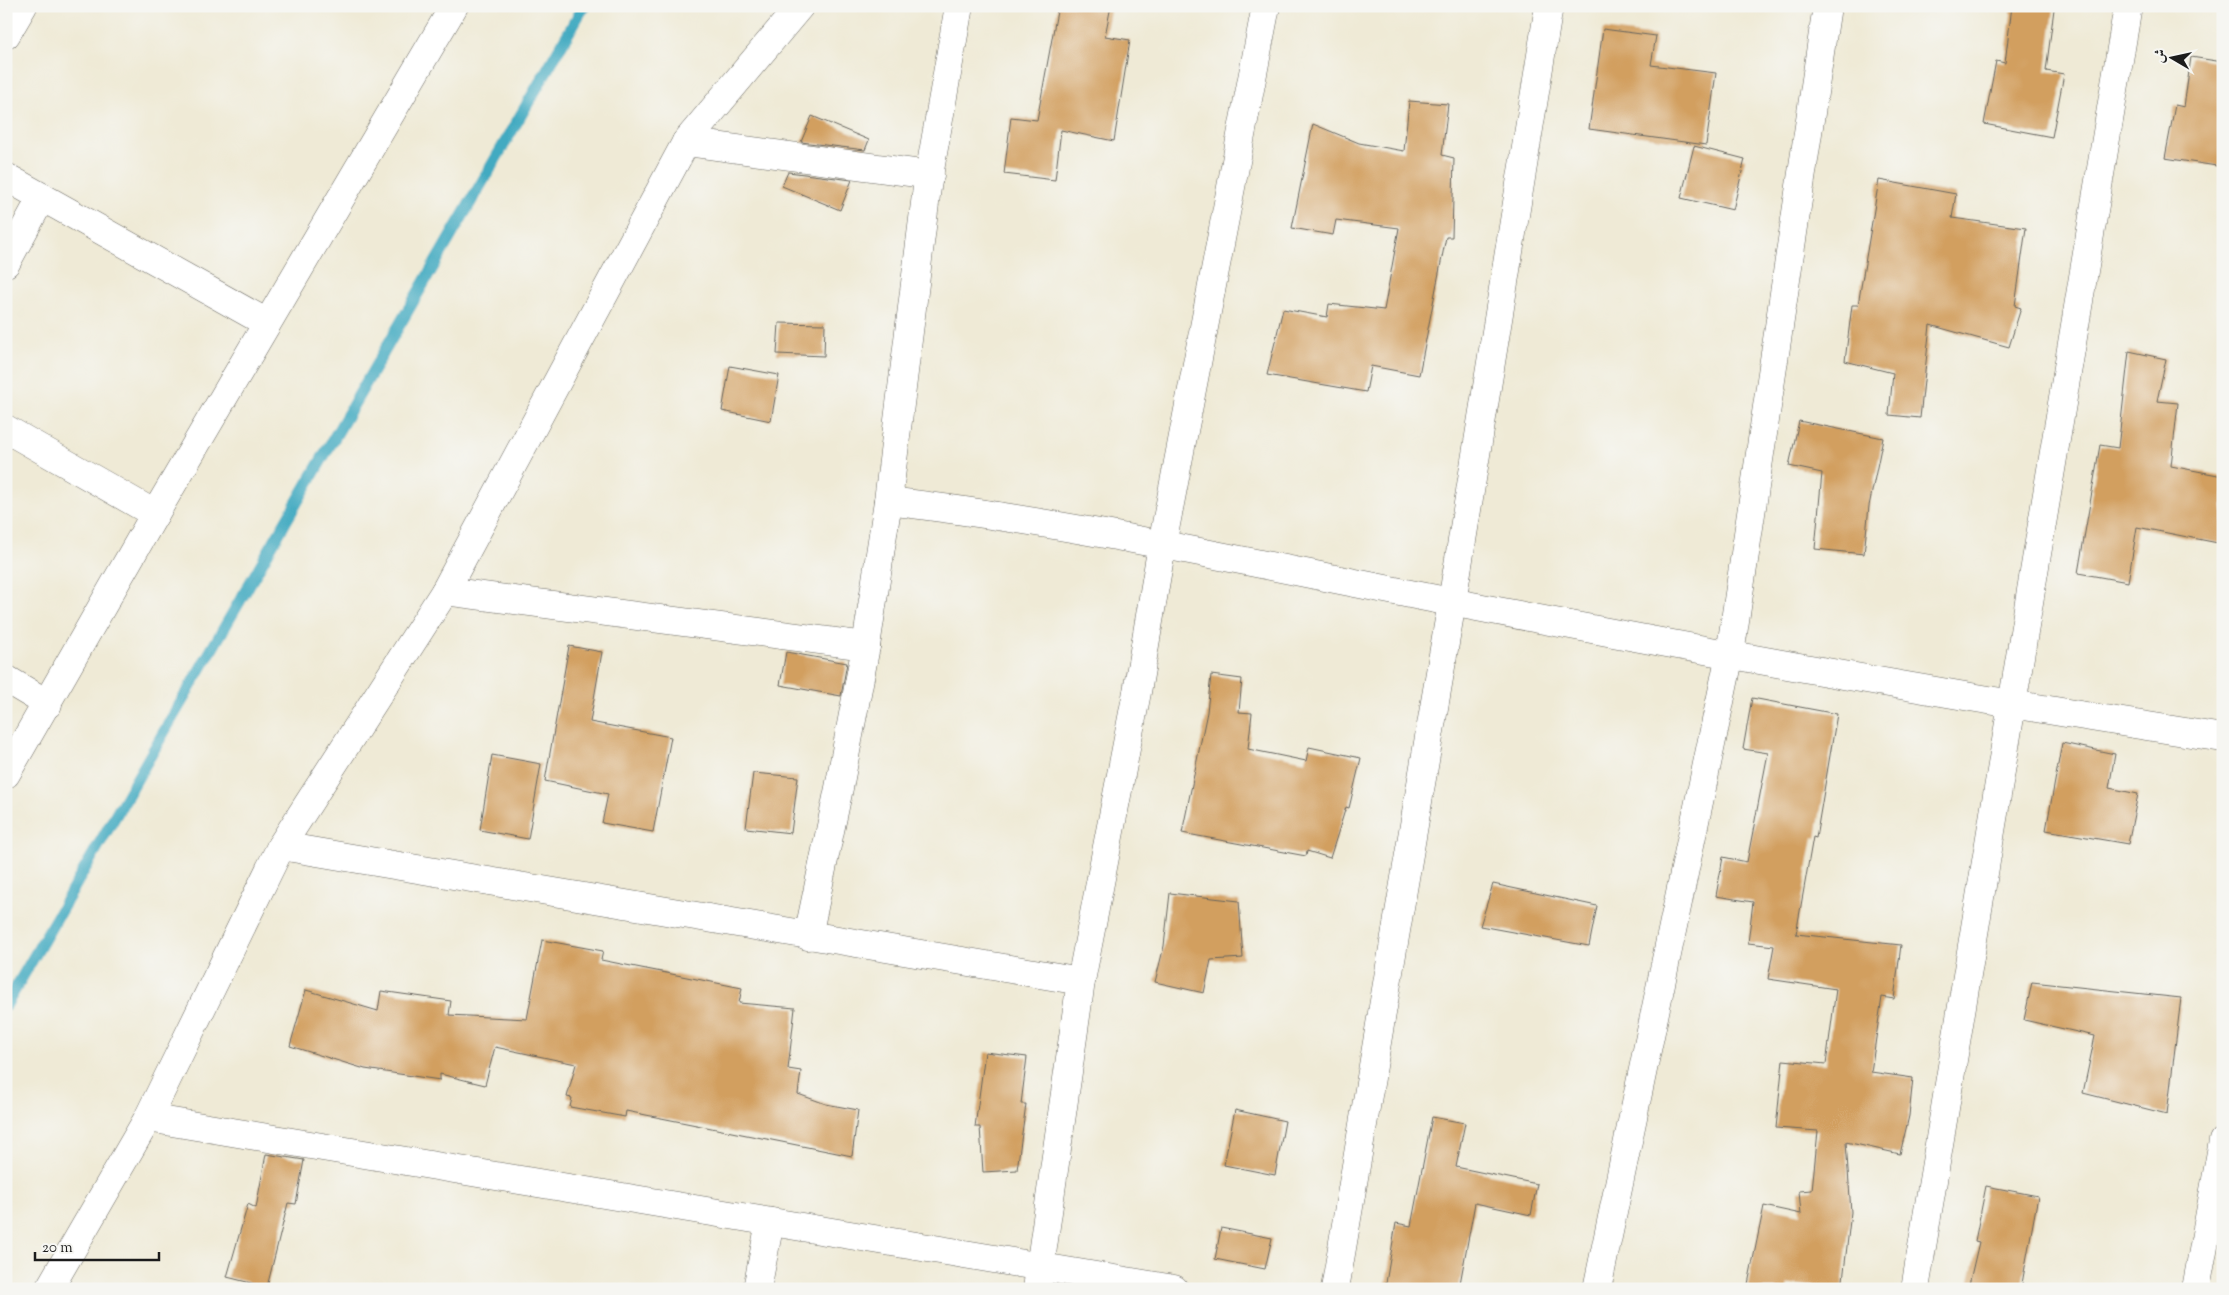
<svg xmlns="http://www.w3.org/2000/svg" width="2229" height="1295" font-family="'Sorts Mill Goudy',Amiri,serif">
	<style>
		.lines { fill: none; stroke-linecap: round; stroke-linejoin: round }
		.stream { stroke: #42aac1; stroke-width: 12 }
		.building { fill: #d29f5f }
		.minor-casing { stroke: #66645d; stroke-width: 29 }
		.major-casing { stroke: #66645d; stroke-width: 29 }
		.minor { stroke: #fff; stroke-width: 28 }
		.major { stroke: #fff; stroke-width: 28 }
	</style>
	<rect width="100%" height="100%" fill="#f6f6f2"/>
	<filter id="ink" filterUnits="userSpaceOnUse"><feTurbulence type="fractalNoise" baseFrequency=".02" numOctaves="2"/><feDisplacementMap in="SourceGraphic" scale="10" xChannelSelector="R" yChannelSelector="G"/><feConvolveMatrix kernelMatrix="1 2 1 2 8 2 1 2 1" color-interpolation-filters="sRGB"/></filter>
	<filter id="wash" filterUnits="userSpaceOnUse"><feTurbulence type="fractalNoise" baseFrequency=".0096" numOctaves="4" result="noise"/><feDisplacementMap in="SourceGraphic" scale="20" xChannelSelector="R" yChannelSelector="G"/><feGaussianBlur stdDeviation="1.12" result="paint"/><feColorMatrix in="noise" values="0 0 0 0 0 0 0 0 0 0 0 0 0 0 0 0 0 1.4 0 .05"/><feComposite in="paint" operator="in"/></filter>
	<g filter="url(#wash)">
		<rect width="100%" height="100%" fill="#efead6"/>
		<g class="lines">
			<!-- stream -->
			<path class="stream" d="M 6,1005 L 584,6"/>
		</g>
		<g id="blocks">
			<!-- building -->
			<g class="building">
				<path d="M 1058,6 L 1111,6 L 1105,36 L 1130,40 L 1114,141 L 1061,130 L 1055,180 L 1004,174 L 1011,117 L 1037,120 Z"/>
				<path d="M 2012,6 L 2054,9 L 2046,71 L 2064,74 L 2052,137 L 1984,124 L 1996,61 L 2005,63 Z"/>
				<path d="M 1603,29 L 1656,36 L 1651,65 L 1716,73 L 1706,145 L 1589,129 Z"/>
				<path d="M 2191,57 L 2223,62 L 2223,167 L 2165,158 L 2175,105 L 2184,107 Z"/>
				<path d="M 1409,101 L 1448,104 L 1442,155 L 1454,158 L 1452,237 L 1446,237 L 1419,375 L 1371,366 L 1366,392 L 1267,375 L 1283,309 L 1327,317 L 1329,304 L 1384,310 L 1399,228 L 1336,220 L 1333,235 L 1292,228 L 1313,124 L 1359,143 L 1404,151 Z"/>
				<path d="M 812,116 L 869,140 L 865,150 L 801,142 Z"/>
				<path d="M 1694,146 L 1745,159 L 1733,210 L 1681,198 Z"/>
				<path d="M 788,172 L 852,180 L 840,210 L 782,186 Z"/>
				<path d="M 1879,180 L 1956,194 L 1952,218 L 2026,228 L 2015,306 L 2021,308 L 2009,347 L 1930,325 L 1920,418 L 1889,415 L 1893,373 L 1845,361 L 1852,305 L 1858,305 Z"/>
				<path d="M 779,323 L 825,324 L 824,356 L 777,354 Z"/>
				<path d="M 2129,351 L 2166,359 L 2157,401 L 2178,403 L 2171,466 L 2223,476 L 2223,544 L 2137,527 L 2128,582 L 2078,573 L 2100,445 L 2118,448 Z"/>
				<path d="M 730,366 L 779,375 L 771,421 L 722,411 Z"/>
				<path d="M 1799,421 L 1883,438 L 1869,506 L 1864,554 L 1815,549 L 1822,473 L 1789,466 Z"/>
				<path d="M 569,646 L 602,652 L 590,722 L 671,737 L 653,832 L 602,823 L 608,794 L 545,781 Z"/>
				<path d="M 786,652 L 847,663 L 841,696 L 780,685 Z"/>
				<path d="M 1211,675 L 1242,679 L 1239,712 L 1252,713 L 1248,749 L 1306,761 L 1309,747 L 1361,758 L 1349,808 L 1346,807 L 1330,858 L 1307,851 L 1306,856 L 1182,833 L 1207,712 Z"/>
				<path d="M 1752,698 L 1837,714 L 1816,838 L 1813,837 L 1796,934 L 1901,945 L 1894,999 L 1882,997 L 1871,1072 L 1913,1078 L 1909,1116 L 1900,1154 L 1846,1142 L 1851,1212 L 1842,1289 L 1788,1284 L 1787,1289 L 1747,1289 L 1764,1206 L 1801,1214 L 1799,1191 L 1812,1190 L 1818,1131 L 1776,1128 L 1783,1060 L 1826,1064 L 1836,989 L 1768,979 L 1774,946 L 1748,943 L 1753,902 L 1716,896 L 1723,857 L 1747,862 L 1768,753 L 1743,749 Z"/>
				<path d="M 2062,743 L 2115,754 L 2109,788 L 2138,794 L 2128,844 L 2046,830 Z"/>
				<path d="M 492,755 L 541,764 L 528,839 L 480,830 Z"/>
				<path d="M 753,773 L 798,777 L 791,833 L 746,828 Z"/>
				<path d="M 1493,884 L 1597,906 L 1589,946 L 1480,926 Z"/>
				<path d="M 1170,893 L 1239,901 L 1243,958 L 1211,960 L 1204,993 L 1155,982 L 1164,946 Z"/>
				<path d="M 542,940 L 603,951 L 601,960 L 742,988 L 739,1003 L 795,1008 L 788,1069 L 801,1071 L 798,1094 L 826,1104 L 858,1110 L 852,1156 L 626,1111 L 625,1117 L 570,1107 L 572,1098 L 567,1097 L 576,1064 L 495,1047 L 485,1085 L 440,1074 L 440,1080 L 365,1069 L 290,1046 L 306,990 L 378,1011 L 381,991 L 451,1001 L 449,1015 L 527,1019 Z"/>
				<path d="M 2032,982 L 2181,998 L 2167,1114 L 2083,1093 L 2095,1036 L 2024,1020 Z"/>
				<path d="M 985,1052 L 1027,1057 L 1021,1104 L 1026,1104 L 1017,1170 L 983,1172 L 980,1127 L 975,1127 Z"/>
				<path d="M 1235,1110 L 1285,1121 L 1275,1175 L 1224,1165 Z"/>
				<path d="M 1432,1117 L 1465,1123 L 1456,1167 L 1537,1184 L 1531,1215 L 1475,1203 L 1459,1289 L 1385,1289 L 1396,1223 L 1411,1226 Z"/>
				<path d="M 266,1154 L 304,1160 L 296,1204 L 288,1203 L 267,1287 L 227,1277 L 248,1204 L 256,1208 Z"/>
				<path d="M 1986,1186 L 2038,1196 L 2021,1289 L 1968,1289 L 1979,1242 L 1975,1241 Z"/>
				<path d="M 1221,1228 L 1272,1238 L 1265,1269 L 1215,1259 Z"/>
			</g>
		</g>
	</g>
	<g filter="url(#ink)">
		<use href="#blocks" fill-opacity="0" stroke="#66645d" stroke-width="1"/>
		<g class="lines">
			<!-- minor casing -->
			<g class="minor-casing">
				<g id="minor">
					<path d="M 6,35 L 23,6"/>
					<path d="M 686,142 L 930,175"/>
					<path d="M 6,177 L 267,323"/>
					<path d="M 6,263 L 42,197"/>
					<path d="M 6,429 L 155,514"/>
					<path d="M 888,501 C 1077,523 1264,566 1451,602 C 1708,652 1965,698 2223,738"/>
					<path d="M 445,591 L 866,646 L 839,788 L 808,936"/>
					<path d="M 866,646 L 888,501 L 927,187 L 959,6"/>
					<path d="M 6,679 L 48,704"/>
					<path d="M 281,846 L 1081,981"/>
					<path d="M 148,1118 L 1174,1289"/>
					<path d="M 49,1289 L 148,1118 L 281,846 L 445,591 L 686,142 L 800,6"/>
					<path d="M 757,1289 L 770,1222"/>
					<path d="M 1037,1289 L 1081,981 L 1137,692 L 1162,545 L 1266,6"/>
					<path d="M 1335,1289 L 1452,602 L 1549,6"/>
					<path d="M 1597,1289 L 1730,654 L 1827,6"/>
					<path d="M 1915,1289 L 2128,6"/>
					<path d="M 2196,1289 L 2223,1141"/>
				</g>
			</g>
			<!-- major casing -->
			<g class="major-casing">
				<path id="major" d="M 6,774 L 155,514 L 454,6"/>
			</g>
			<!-- minor -->
			<use href="#minor" class="minor"/>
			<!-- major -->
			<use href="#major" class="major"/>
		</g>
	</g>
	<!-- margin -->
	<rect width="2229" height="1295" fill="none" stroke="#f6f6f2" stroke-width="25"/>
	<!-- north arrow -->
	<g transform="translate(2172 58) rotate(279)" stroke="#f6f6f2" stroke-width="4" paint-order="stroke">
	<path d="M0-4L9 19L0 12L-9 19Z" fill="#1c1c1c"/>
	<text y="-8" font-size="14" font-weight="bold" text-anchor="middle" fill="#1c1c1c">ش</text>
	</g>
	<!-- scale -->
	<path d="M35 1252v8h124v-8" fill="none" stroke="#1c1c1c" stroke-width="2.5"/>
	<text x="42" y="1252" font-size="15" fill="#1c1c1c" stroke="#f6f6f2" stroke-width="4" paint-order="stroke">20 m</text>
</svg>
